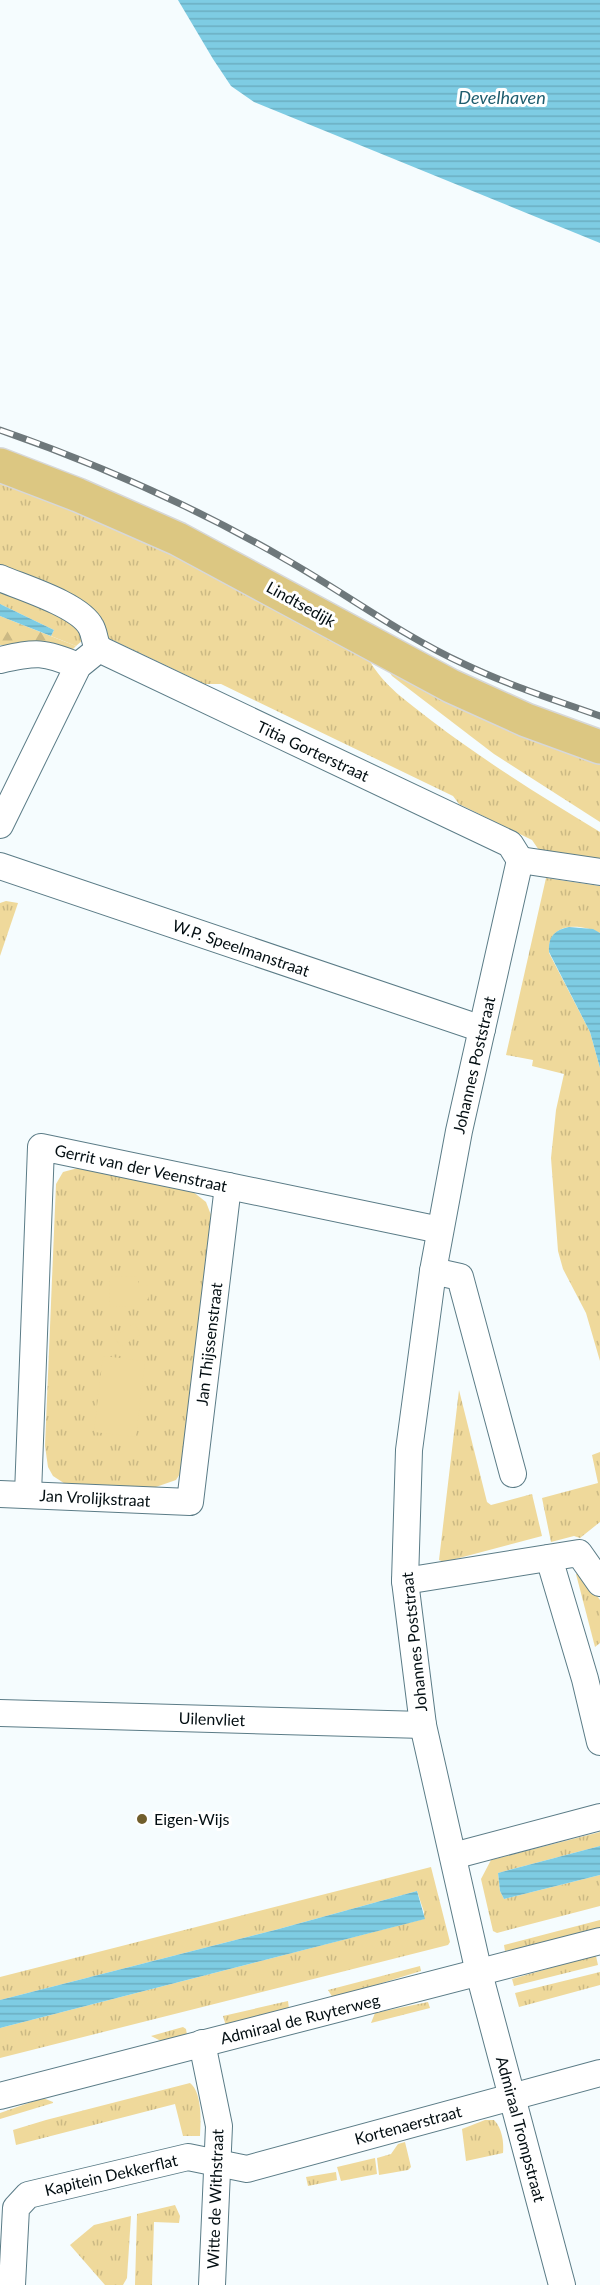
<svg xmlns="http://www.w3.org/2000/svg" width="600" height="2285" font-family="Lato,sans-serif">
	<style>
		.grass { fill: url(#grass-tufts) }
		.forest { fill: url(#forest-firs) }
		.park { fill: #efd99b }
		.water { fill: url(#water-rules) }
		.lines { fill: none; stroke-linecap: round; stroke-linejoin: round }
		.minor-casing { stroke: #5b7c87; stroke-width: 28 }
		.major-casing { stroke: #d7d8d9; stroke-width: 36 }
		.minor { stroke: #fff; stroke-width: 26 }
		.major { stroke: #dcc782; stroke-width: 33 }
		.rail-casing { stroke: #6e787b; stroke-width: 7 }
		.rail { stroke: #fff; stroke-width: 4.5; stroke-dasharray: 14; stroke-linecap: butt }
		.poi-dot { fill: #705e2c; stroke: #fff; stroke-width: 2 }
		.labels { text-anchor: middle; stroke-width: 6; stroke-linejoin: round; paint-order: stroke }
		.street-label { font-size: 16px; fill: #030e12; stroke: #fff }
		.poi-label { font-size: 16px; fill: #030e12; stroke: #fff; text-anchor: start }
		.water-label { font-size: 18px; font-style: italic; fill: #1e5d6e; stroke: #fff }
	</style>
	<defs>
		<pattern id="grass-tufts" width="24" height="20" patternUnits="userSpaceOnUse" patternTransform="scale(1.5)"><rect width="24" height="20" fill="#efd99b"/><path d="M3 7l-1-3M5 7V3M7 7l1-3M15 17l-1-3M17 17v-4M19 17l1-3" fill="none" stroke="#cbb984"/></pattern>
		<pattern id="forest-firs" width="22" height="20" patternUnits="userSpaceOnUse" patternTransform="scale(1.5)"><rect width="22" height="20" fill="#efd99b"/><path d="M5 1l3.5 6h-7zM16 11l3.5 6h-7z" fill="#cbb984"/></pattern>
		<pattern id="water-rules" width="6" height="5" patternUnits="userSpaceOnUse" patternTransform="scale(1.5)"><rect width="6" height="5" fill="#7ecce3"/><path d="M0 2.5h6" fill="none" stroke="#6baec2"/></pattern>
	</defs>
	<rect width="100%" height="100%" fill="#f5fcfe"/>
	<!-- grass -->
	<g class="grass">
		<path d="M 0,478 L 139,534 L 368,658 C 383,686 408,702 432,721 C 486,762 542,797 600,832 L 600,866 L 541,853 L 532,840 L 459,804 L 453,796 L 221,684 L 205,684 L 106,637 L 100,619 L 89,605 L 0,566 Z"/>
		<path d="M 0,585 L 70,613 L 84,639 L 76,646 L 51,636 L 54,630 L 0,604 Z"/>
		<path d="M 391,671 L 600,761 L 600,822 L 494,754 L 392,676 L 390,673 Z"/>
		<path d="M 546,878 L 600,886 L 600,933 C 579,923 547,922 549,953 L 590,1032 L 600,1068 L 600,1361 L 586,1313 L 563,1269 L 558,1251 L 551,1158 L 556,1110 L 564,1074 L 532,1066 L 533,1060 L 506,1055 Z"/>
		<path d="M 6,901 L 18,903 L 0,956 L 0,903 Z"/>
		<path d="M 78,1168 L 192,1191 L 206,1202 L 211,1215 L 185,1466 L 176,1480 L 153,1488 L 70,1487 L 53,1476 L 48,1467 L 45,1446 L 56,1184 L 63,1172 Z"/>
		<path d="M 459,1390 L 487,1502 L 491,1505 L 532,1494 L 542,1536 L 444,1562 L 439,1560 Z"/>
		<path d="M 600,1452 L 600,1522 L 580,1538 L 574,1536 L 551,1542 L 542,1498 L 598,1483 L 592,1455 Z"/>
		<path d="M 581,1573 L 600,1600 L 600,1643 L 595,1647 L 576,1574 Z"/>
		<path d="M 600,1832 L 600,1846 L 498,1873 L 500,1891 L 504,1899 L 600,1875 L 600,1906 L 497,1933 L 493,1931 L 481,1879 L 491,1860 Z"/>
		<path d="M 431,1867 L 450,1942 L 448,1945 L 0,2058 L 0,2028 L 424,1919 L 424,1912 L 417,1891 L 275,1930 L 0,2000 L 0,1977 Z"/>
		<path d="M 600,1920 L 600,1931 L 505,1951 L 504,1945 Z"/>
		<path d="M 592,1956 L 596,1956 L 598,1965 L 514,1986 L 512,1979 Z"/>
		<path d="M 420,1966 L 421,1971 L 333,1998 L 328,1990 Z"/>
		<path d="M 600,1972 L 600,1985 L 519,2007 L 515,1993 Z"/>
		<path d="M 288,2001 L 289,2009 L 226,2026 L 223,2016 Z"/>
		<path d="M 428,2002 L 430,2008 L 371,2023 L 375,2013 Z"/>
		<path d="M 183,2027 L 186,2029 L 187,2035 L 163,2042 L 151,2036 Z"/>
		<path d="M 190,2083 C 202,2092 201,2121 200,2136 L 183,2136 L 175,2104 L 16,2145 L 13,2130 L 46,2120 Z"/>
		<path d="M 43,2098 L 53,2102 L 53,2103 L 0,2119 L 0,2113 Z"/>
		<path d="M 485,2120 L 494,2120 C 502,2128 504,2142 503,2153 L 466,2161 L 462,2129 Z"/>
		<path d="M 405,2142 L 411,2167 L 408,2170 L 379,2175 L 377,2158 L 391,2154 L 398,2144 Z"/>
		<path d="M 375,2158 L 377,2174 L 341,2181 L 337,2167 Z"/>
		<path d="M 336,2172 L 337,2180 L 308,2186 L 306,2177 Z"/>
		<path d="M 175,2205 L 180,2216 L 179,2223 L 154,2222 L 152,2285 L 135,2285 L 137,2214 Z"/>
		<path d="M 131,2216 L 127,2278 L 123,2285 L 105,2285 L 70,2245 L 94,2225 Z"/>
	</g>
	<!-- forest -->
	<path class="forest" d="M 0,616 L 76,646 L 68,654 L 53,647 L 0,645 Z"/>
	<!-- park -->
	<g class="park">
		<path d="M 110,1276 L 138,1277 L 138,1285 L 148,1286 L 148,1299 L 138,1298 L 138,1306 L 109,1307 Z"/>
		<path d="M 134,1323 L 141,1334 L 121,1347 L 114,1337 Z"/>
		<path d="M 103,1356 L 145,1361 L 136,1437 L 94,1432 Z"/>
	</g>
	<!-- water -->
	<g class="water">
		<path d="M 178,0 L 600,0 L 600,243 L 254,102 L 231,86 L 213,59 Z"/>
		<path d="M 0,604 L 54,630 L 51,636 L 0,616 Z"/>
		<path d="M 569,927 L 593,929 L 600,933 L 600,1068 L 590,1032 L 549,952 C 548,937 554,930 569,927 Z"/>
		<path d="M 600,1846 L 600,1875 L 504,1899 L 500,1891 L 498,1873 Z"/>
		<path d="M 417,1891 L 425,1919 L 0,2028 L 0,2000 L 275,1930 Z"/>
	</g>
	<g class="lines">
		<!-- minor casing -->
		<g class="minor-casing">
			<g id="minor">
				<path d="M 0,578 C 23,588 80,605 91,627 C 95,634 94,642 99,649"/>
				<path d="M 99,649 L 510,844 L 520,860"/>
				<path d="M 0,660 C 36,652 44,651 78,666"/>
				<path d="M 0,825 L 78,666 L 99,649"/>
				<path d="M 520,860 L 459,1131 L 433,1271 L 409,1450 L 405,1581 L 423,1725 L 479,1973 L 562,2285"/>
				<path d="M 520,860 L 600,872"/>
				<path d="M 0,866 L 482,1029"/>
				<path d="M 433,1271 L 460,1277 L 513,1474"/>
				<path d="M 0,1494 L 190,1502 L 228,1186"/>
				<path d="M 28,1494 L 41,1147 L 440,1230"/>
				<path d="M 549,1558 L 585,1679 L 600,1742"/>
				<path d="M 405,1581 L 579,1553 L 600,1583"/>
				<path d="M 0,1713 L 423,1725"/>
				<path d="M 453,1856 L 600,1817"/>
				<path d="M 202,2043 L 219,2126 L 212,2285"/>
				<path d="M 0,2096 L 600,1941"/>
				<path d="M 12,2285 L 16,2208 L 28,2195 L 188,2157 L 247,2169 L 600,2073"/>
			</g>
		</g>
		<!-- major casing -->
		<g class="major-casing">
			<path id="major" d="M 0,465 L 78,495 L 178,539 L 451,686 L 526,720 L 600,747"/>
		</g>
		<!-- minor -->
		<use href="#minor" class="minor"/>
		<!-- major -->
		<use href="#major" class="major"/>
		<!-- rail casing -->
		<g class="rail-casing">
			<path id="rail" d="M 0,430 C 98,464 195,507 285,559 C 345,593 401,635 464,664 C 508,685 555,700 600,716"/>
		</g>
		<!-- rail -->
		<use href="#rail" class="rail"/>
	</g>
	<!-- markers -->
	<circle class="poi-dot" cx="142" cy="1819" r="6"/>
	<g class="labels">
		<!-- street labels -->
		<g class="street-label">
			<text transform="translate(301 604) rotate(29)" y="6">Lindtsedijk</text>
			<text transform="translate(313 751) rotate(25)" y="6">Titia Gorterstraat</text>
			<text transform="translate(241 948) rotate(19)" y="6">W.P. Speelmanstraat</text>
			<text transform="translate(474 1065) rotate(-77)" y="6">Johannes Poststraat</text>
			<text transform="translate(141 1168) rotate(12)" y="6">Gerrit van der Veenstraat</text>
			<text transform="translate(209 1344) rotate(-83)" y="6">Jan Thijssenstraat</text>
			<text transform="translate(95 1498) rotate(3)" y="6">Jan Vrolijkstraat</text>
			<text transform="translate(414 1642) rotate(-96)" y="6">Johannes Poststraat</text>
			<text transform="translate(212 1719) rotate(2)" y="6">Uilenvliet</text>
			<text transform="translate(300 2019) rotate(-14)" y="6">Admiraal de Ruyterweg</text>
			<text transform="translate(408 2125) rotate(-15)" y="6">Kortenaerstraat</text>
			<text transform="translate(521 2129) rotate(75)" y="6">Admiraal Trompstraat</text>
			<text transform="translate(111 2175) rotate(-13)" y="6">Kapitein Dekkerflat</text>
			<text transform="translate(215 2199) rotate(-88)" y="6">Witte de Withstraat</text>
		</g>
		<!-- poi labels -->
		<g class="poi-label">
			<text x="154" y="1825">Eigen-Wijs</text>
		</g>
		<!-- water labels -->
		<g class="water-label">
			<text x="502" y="104">Develhaven</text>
		</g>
	</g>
</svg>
